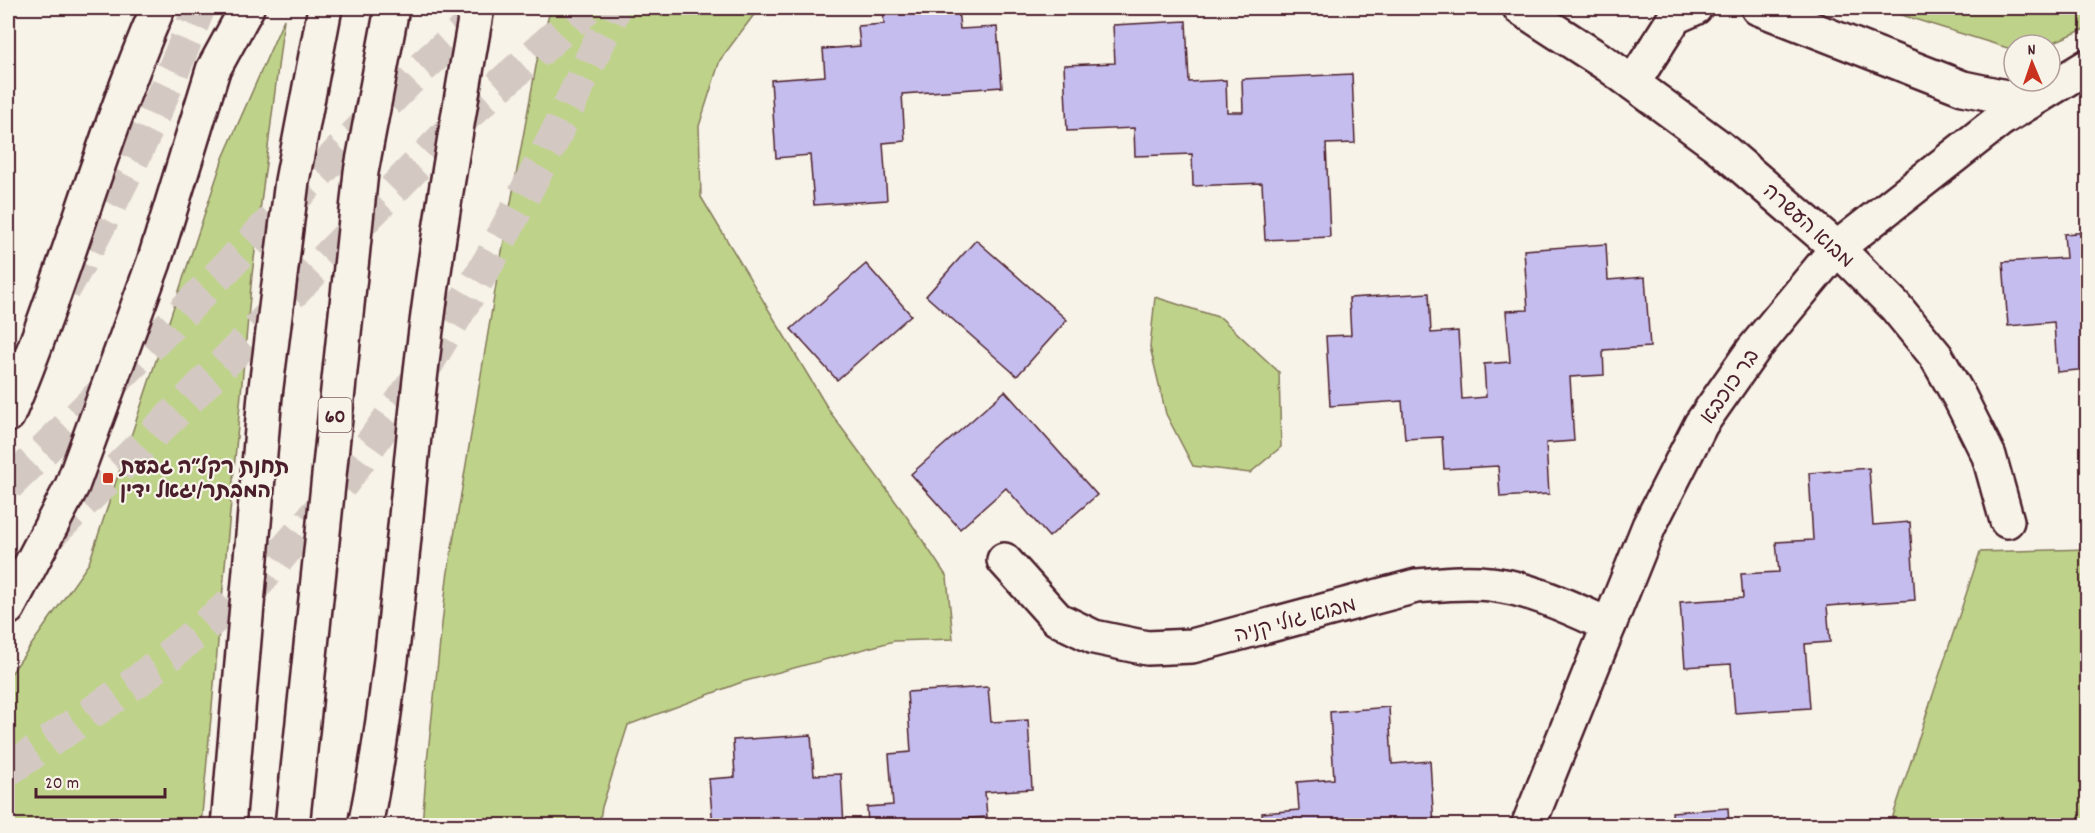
<svg xmlns="http://www.w3.org/2000/svg" width="2095" height="833" font-family="Dekko,'Playpen Sans Hebrew',sans-serif">
	<style>
		.green { fill: #bed389; stroke: #84795a; stroke-width: 1.5 }
		.building { fill: #c6bdef; stroke: #4a1f2b; stroke-width: 1.5 }
		.lines { fill: none; stroke-linecap: round; stroke-linejoin: round }
		.highway-tunnel { stroke: #d4c9c2; stroke-width: 33; stroke-dasharray: 33 16; stroke-linecap: butt }
		.minor-casing { stroke: #4a1f2b; stroke-width: 38 }
		.highway-casing { stroke: #4a1f2b; stroke-width: 38 }
		.minor { stroke: #f7f3e8; stroke-width: 33 }
		.highway { stroke: #f7f3e8; stroke-width: 33 }
		.poi-dot { fill: #c8321e; stroke: #f7f3e8; stroke-width: 2 }
		.labels { text-anchor: middle; stroke-width: 4.5; stroke-linejoin: round; paint-order: stroke }
		.shield { fill: #f7f3e8; stroke: #7e5f64; stroke-width: 1.5 }
		.shield-label { font-size: 20px; font-weight: bold; fill: #4a1f2b }
		.street-label { font-size: 21px; fill: #4a1f2b; stroke: #f7f3e8 }
		.poi-label { font-size: 21px; font-weight: bold; fill: #4a1f2b; stroke: #f7f3e8; text-anchor: start }
	</style>
	<rect width="100%" height="100%" fill="#f7f3e8"/>
	<filter id="ink" filterUnits="userSpaceOnUse"><feTurbulence type="fractalNoise" baseFrequency=".0167" numOctaves="2"/><feDisplacementMap in="SourceGraphic" scale="12" xChannelSelector="R" yChannelSelector="G"/><feConvolveMatrix kernelMatrix="1 2 1 2 8 2 1 2 1" color-interpolation-filters="sRGB"/></filter>
	<g filter="url(#ink)">
		<!-- green -->
		<g class="green">
			<path d="M 551,8 L 759,8 L 720,60 L 699,126 L 701,197 L 830,412 L 909,520 L 947,577 L 953,639 L 894,641 L 742,682 L 628,725 L 602,807 L 599,825 L 422,825 L 427,762 L 447,578 L 498,273 L 539,50 Z"/>
			<path d="M 1879,8 L 2087,8 L 2087,28 L 2047,45 L 2014,45 L 2014,50 Z"/>
			<path d="M 284,19 L 252,275 L 201,825 L 8,825 L 8,678 L 89,563 L 223,158 Z"/>
			<path d="M 1155,297 L 1221,318 L 1279,372 L 1281,447 L 1250,473 L 1193,466 L 1166,414 L 1150,347 Z"/>
			<path d="M 2087,549 L 2087,638 L 2084,698 L 2088,699 L 2087,825 L 1890,825 L 1980,552 Z"/>
		</g>
		<!-- building -->
		<g class="building">
			<path d="M 883,8 L 958,8 L 960,29 L 997,27 L 1002,87 L 902,94 L 905,141 L 883,143 L 887,200 L 814,205 L 810,155 L 776,158 L 771,80 L 825,76 L 823,49 L 860,46 L 858,26 L 884,24 Z"/>
			<path d="M 1186,21 L 1189,82 L 1226,80 L 1227,112 L 1243,112 L 1242,79 L 1352,74 L 1355,143 L 1326,144 L 1330,237 L 1265,240 L 1262,183 L 1193,186 L 1192,154 L 1135,156 L 1134,128 L 1067,131 L 1064,65 L 1115,63 L 1113,25 Z"/>
			<path d="M 2088,232 L 2088,369 L 2057,372 L 2054,322 L 2008,326 L 2003,262 L 2066,258 L 2064,234 Z"/>
			<path d="M 976,240 L 1067,320 L 1017,376 L 926,296 Z"/>
			<path d="M 1606,244 L 1608,280 L 1645,277 L 1650,347 L 1603,350 L 1604,375 L 1570,377 L 1574,441 L 1546,443 L 1549,494 L 1500,497 L 1498,466 L 1444,469 L 1442,437 L 1405,439 L 1402,401 L 1330,406 L 1326,336 L 1351,335 L 1349,298 L 1429,293 L 1431,333 L 1458,331 L 1462,399 L 1486,397 L 1484,364 L 1510,362 L 1506,311 L 1528,310 L 1524,250 Z"/>
			<path d="M 866,264 L 911,315 L 837,380 L 791,329 Z"/>
			<path d="M 1005,391 L 1097,495 L 1049,537 L 1006,488 L 960,529 L 911,474 Z"/>
			<path d="M 1869,468 L 1873,525 L 1910,522 L 1915,600 L 1827,606 L 1830,642 L 1805,644 L 1810,708 L 1735,713 L 1731,664 L 1685,667 L 1680,602 L 1743,598 L 1741,574 L 1779,572 L 1776,542 L 1813,540 L 1809,473 Z"/>
			<path d="M 988,687 L 991,722 L 1028,720 L 1032,789 L 985,792 L 987,817 L 953,819 L 953,826 L 868,826 L 867,807 L 893,805 L 889,754 L 911,752 L 907,692 Z"/>
			<path d="M 1389,707 L 1392,764 L 1430,761 L 1434,826 L 1263,826 L 1262,813 L 1299,810 L 1297,782 L 1334,779 L 1330,712 Z"/>
			<path d="M 811,735 L 814,775 L 841,774 L 844,826 L 713,826 L 709,779 L 735,777 L 733,740 Z"/>
			<path d="M 1728,808 L 1729,826 L 1673,826 L 1672,812 Z"/>
		</g>
		<g class="lines">
			<!-- highway-tunnel -->
			<g class="highway-tunnel">
				<path d="M 64,290 C 116,200 161,104 199,8"/>
				<path d="M 8,485 L 140,356 L 417,72 L 487,9"/>
				<path d="M 48,537 L 187,401 L 462,119 L 587,8"/>
				<path d="M 8,770 L 139,680 L 258,582 L 345,480 L 423,371 L 492,256 L 554,138 L 615,8"/>
			</g>
			<!-- minor casing -->
			<g class="minor-casing">
				<g id="minor">
					<path d="M 1520,8 L 1608,65 L 1718,146 L 1837,248 L 1895,306 L 1936,356 L 1960,398 L 1989,456 L 2007,521"/>
					<path d="M 1758,8 L 1963,88 L 2006,97 L 2039,96"/>
					<path d="M 1633,83 L 1675,17 L 1695,8"/>
					<path d="M 1004,560 L 1057,619 L 1094,637 L 1147,648 L 1192,646 L 1416,586 C 1441,584 1466,581 1490,584 C 1531,588 1572,609 1609,625"/>
					<path d="M 1528,826 L 1649,526 L 1701,424 L 1753,350 L 1837,248 L 2000,120 L 2088,66"/>
				</g>
			</g>
			<!-- highway casing -->
			<g class="highway-casing">
				<g id="highway">
					<path d="M 8,415 C 64,281 101,140 158,8"/>
					<path d="M 8,608 L 72,486 L 154,262 L 213,70 L 247,8"/>
					<path d="M 228,826 L 265,395 L 292,181 L 325,8"/>
					<path d="M 292,826 L 361,172 L 392,8"/>
					<path d="M 365,826 C 393,688 402,546 417,407 C 431,273 454,140 477,8"/>
				</g>
			</g>
			<!-- minor -->
			<use href="#minor" class="minor"/>
			<!-- highway -->
			<use href="#highway" class="highway"/>
		</g>
	</g>
	<!-- markers -->
	<rect class="poi-dot" x="102" y="472" width="12" height="12" rx="3"/>
	<g class="labels">
		<!-- shield labels -->
		<rect class="shield" x="318.5" y="398" width="33" height="34" rx="4.5"/>
		<g class="shield-label">
			<text x="335" y="422">60</text>
		</g>
		<!-- street labels -->
		<g class="street-label">
			<text transform="translate(1809 225) rotate(42)" y="7">מבוא העשרה</text>
			<text transform="translate(1729 386) rotate(-55)" y="7">בר כוכבא</text>
			<text transform="translate(1295 619) rotate(-15)" y="7">מבוא גולי קניה</text>
		</g>
		<!-- poi labels -->
		<g class="poi-label">
			<text x="120" y="473">תחנת רקל״ה גבעת<tspan x="120" dy="24">המבתר/יגאל ידין</tspan></text>
		</g>
	</g>
	<!-- margin -->
	<rect width="2095" height="833" fill="none" stroke="#f7f3e8" stroke-width="30"/>
	<rect x="15" y="15" width="2065" height="803" fill="none" stroke="#4a1f2b" stroke-width="2" filter="url(#ink)"/>
	<!-- north arrow -->
	<g transform="translate(2032 63) rotate(358)"><circle r="28" fill="#f7f3e8" stroke="#b29e9c" stroke-width="1.5"/>
	<path d="M0-4.5L10 22L0 15L-10 22Z" fill="#c8321e"/>
	<text y="-9" font-size="16" font-weight="bold" text-anchor="middle" fill="#4a1f2b">N</text>
	</g>
	<!-- scale -->
	<path d="M36 788v9h129v-9" fill="none" stroke="#4a1f2b" stroke-width="3"/>
	<text x="45" y="788" font-size="18" fill="#4a1f2b" stroke="#f7f3e8" stroke-width="4.5" paint-order="stroke">20 m</text>
</svg>
